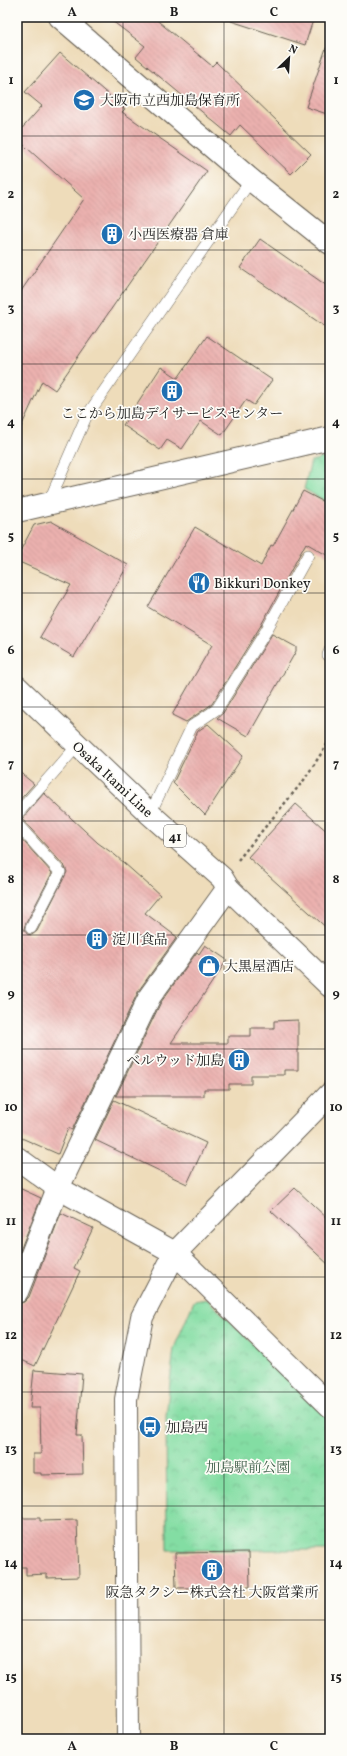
<svg xmlns="http://www.w3.org/2000/svg" width="347" height="1756" font-family="Vollkorn,'Noto Serif JP',serif">
	<style>
		.park { fill: url(#park-crowns); stroke: #507c60 }
		.building { fill: url(#building-back-hatch) }
		.lines { fill: none; stroke-linecap: round; stroke-linejoin: round }
		.lane-casing { stroke: #665f53; stroke-width: 12 }
		.street-casing { stroke: #665f53; stroke-width: 24 }
		.secondary-casing { stroke: #665f53; stroke-width: 24 }
		.primary-casing { stroke: #665f53; stroke-width: 24 }
		.path { stroke: #665f53; stroke-width: 2.5; stroke-dasharray: 3 3; stroke-linecap: butt }
		.lane { stroke: #fff; stroke-width: 11 }
		.street { stroke: #fff; stroke-width: 22 }
		.secondary { stroke: #fff; stroke-width: 22 }
		.primary { stroke: #fff; stroke-width: 22 }
		.grid { fill: none; stroke: #1c1c1c; stroke-width: 1; stroke-opacity: 0.55 }
		.labels { text-anchor: middle; stroke-width: 3.5; stroke-linejoin: round; paint-order: stroke }
		.shield { fill: #fdfcf7; stroke: #605f5e; stroke-width: 1 }
		.shield-label { font-size: 13px; font-weight: bold; fill: #1c1c1c }
		.poi-label { font-size: 14px; fill: #1c1c1c; stroke: #fdfcf7; text-anchor: start }
		.street-label { font-size: 14px; fill: #1c1c1c; stroke: #fdfcf7 }
		.park-label { font-size: 14px; fill: #40604b; stroke: #fdfcf7 }
		.neatline { fill: none; stroke: #1c1c1c; stroke-width: 1.5 }
		.grid-label { font-size: 13px; text-anchor: middle; font-weight: bold; fill: #1c1c1c }
	</style>
	<defs>
		<pattern id="park-crowns" width="20" height="18" patternUnits="userSpaceOnUse"><rect width="20" height="18" fill="#83dda3"/><path d="M2 6a3 3 0 1 1 6 0M12 15a3 3 0 1 1 6 0" fill="none" stroke="#71bd8c"/></pattern>
		<pattern id="building-back-hatch" width="6" height="6" patternUnits="userSpaceOnUse"><rect width="6" height="6" fill="#ebb1af"/><path d="M-1 5l2 2M0 0l6 6M5-1l2 2" fill="none" stroke="#c99896"/></pattern>
	</defs>
	<rect width="100%" height="100%" fill="#fdfcf7"/>
	<filter id="ink" filterUnits="userSpaceOnUse"><feTurbulence type="fractalNoise" baseFrequency=".025" numOctaves="2"/><feDisplacementMap in="SourceGraphic" scale="8" xChannelSelector="R" yChannelSelector="G"/><feConvolveMatrix kernelMatrix="1 2 1 2 8 2 1 2 1" color-interpolation-filters="sRGB"/></filter>
	<filter id="wash" filterUnits="userSpaceOnUse"><feTurbulence type="fractalNoise" baseFrequency=".012" numOctaves="4" result="noise"/><feDisplacementMap in="SourceGraphic" scale="16" xChannelSelector="R" yChannelSelector="G"/><feGaussianBlur stdDeviation="0.9" result="paint"/><feColorMatrix in="noise" values="0 0 0 0 0 0 0 0 0 0 0 0 0 0 0 0 0 1.4 0 .05"/><feComposite in="paint" operator="in"/></filter>
	<g filter="url(#wash)">
		<rect width="100%" height="100%" fill="#eedcba"/>
		<!-- park -->
		<g class="park">
			<path d="M 330,456 L 330,504 L 304,489 L 311,461 Z"/>
			<path d="M 207,1299 L 330,1418 L 330,1550 L 167,1550 L 166,1416 L 174,1348 L 194,1301 Z"/>
		</g>
		<g id="blocks">
			<!-- building -->
			<g class="building">
				<path d="M 107,17 L 153,17 L 212,66 L 216,62 L 311,154 L 291,174 L 240,125 L 231,136 L 136,57 L 145,46 Z"/>
				<path d="M 231,17 L 314,17 L 305,45 L 231,21 Z"/>
				<path d="M 326,48 L 330,49 L 330,115 L 306,107 Z"/>
				<path d="M 60,53 L 125,109 L 122,112 L 207,171 L 55,390 L 42,381 L 17,436 L 17,297 L 84,199 L 17,139 L 17,134 L 42,106 L 25,92 Z"/>
				<path d="M 260,239 L 330,288 L 330,330 L 240,268 Z"/>
				<path d="M 207,336 L 272,380 L 254,405 L 246,400 L 222,435 L 201,421 L 182,449 L 167,440 L 160,450 L 123,425 L 161,367 L 178,378 Z"/>
				<path d="M 303,491 L 330,505 L 330,557 L 306,543 L 260,627 L 212,704 L 186,722 L 172,715 L 212,645 L 148,607 L 195,527 L 261,566 L 271,545 L 273,546 Z"/>
				<path d="M 51,521 L 128,565 L 74,657 L 40,637 L 71,585 L 17,561 L 17,557 L 34,525 Z"/>
				<path d="M 272,634 L 296,647 L 296,651 L 248,736 L 217,718 L 223,713 Z"/>
				<path d="M 208,724 L 243,756 L 205,815 L 173,783 L 198,731 Z"/>
				<path d="M 17,770 L 34,784 L 17,803 Z"/>
				<path d="M 44,793 L 98,843 L 115,855 L 160,895 L 145,913 L 177,937 L 139,990 L 72,1130 L 68,1128 L 58,1154 L 17,1136 L 17,834 L 52,873 L 25,925 L 24,929 L 27,934 L 32,935 L 37,931 L 67,872 L 65,867 L 22,819 Z"/>
				<path d="M 296,804 L 330,834 L 330,931 L 248,857 Z"/>
				<path d="M 205,945 L 227,960 L 171,1043 L 228,1043 L 228,1036 L 251,1036 L 251,1028 L 274,1028 L 274,1021 L 298,1020 L 298,1070 L 284,1070 L 284,1075 L 251,1075 L 251,1084 L 229,1084 L 229,1089 L 204,1089 L 204,1096 L 116,1096 L 161,1002 L 197,952 L 199,954 Z"/>
				<path d="M 114,1100 L 206,1143 L 187,1184 L 95,1140 Z"/>
				<path d="M 17,1187 L 41,1198 L 17,1258 Z"/>
				<path d="M 295,1188 L 330,1221 L 330,1266 L 271,1211 Z"/>
				<path d="M 61,1213 L 93,1228 L 74,1268 L 80,1271 L 35,1366 L 17,1358 L 17,1304 L 24,1302 L 29,1297 Z"/>
				<path d="M 34,1370 L 82,1374 L 77,1435 L 82,1435 L 83,1474 L 41,1475 L 41,1473 L 33,1473 L 33,1454 L 41,1454 L 40,1408 L 30,1408 Z"/>
				<path d="M 17,1518 L 40,1518 L 40,1521 L 77,1520 L 79,1577 L 47,1578 L 47,1574 L 26,1575 L 26,1567 L 17,1567 Z"/>
				<path d="M 249,1552 L 250,1587 L 176,1588 L 175,1553 Z"/>
			</g>
		</g>
	</g>
	<g filter="url(#ink)">
		<use href="#blocks" fill-opacity="0" stroke="#665f53" stroke-width="1"/>
		<g class="lines">
			<!-- lane casing -->
			<g class="lane-casing">
				<g id="lane">
					<path d="M 48,504 L 86,417 L 251,180"/>
					<path d="M 330,650 L 328,655 L 330,656"/>
					<path d="M 17,814 L 78,745"/>
					<path d="M 150,814 L 192,726 L 217,709 L 266,631 L 308,555"/>
					<path d="M 17,824 L 60,872 L 31,928"/>
				</g>
			</g>
			<!-- street casing -->
			<g class="street-casing">
				<g id="street">
					<path d="M 60,17 L 251,180 L 330,243"/>
					<path d="M 17,511 L 330,438"/>
					<path d="M 17,1158 L 58,1188 L 175,1253 L 330,1406"/>
					<path d="M 17,1292 L 58,1188 L 150,996 L 228,888"/>
				</g>
			</g>
			<!-- secondary casing -->
			<g class="secondary-casing">
				<path id="secondary" d="M 128,1739 L 126,1399 L 142,1317 L 175,1253 L 330,1094"/>
			</g>
			<!-- primary casing -->
			<g class="primary-casing">
				<path id="primary" d="M 17,687 L 150,814 L 222,878 L 228,888 L 330,986"/>
			</g>
			<!-- path -->
			<path class="path" d="M 238,860 L 304,780 L 330,740"/>
			<!-- lane -->
			<use href="#lane" class="lane"/>
			<!-- street -->
			<use href="#street" class="street"/>
			<!-- secondary -->
			<use href="#secondary" class="secondary"/>
			<!-- primary -->
			<use href="#primary" class="primary"/>
		</g>
	</g>
	<!-- grid -->
	<path class="grid" d="M 123,17 L 123,1739M 224,17 L 224,1739M 17,136 L 330,136M 17,250 L 330,250M 17,364 L 330,364M 17,479 L 330,479M 17,593 L 330,593M 17,707 L 330,707M 17,821 L 330,821M 17,935 L 330,935M 17,1049 L 330,1049M 17,1163 L 330,1163M 17,1277 L 330,1277M 17,1392 L 330,1392M 17,1506 L 330,1506M 17,1620 L 330,1620"/>
	<!-- icons -->
	<defs>
		<g id="school-disc" transform="scale(1.15)"><circle r="9.5" fill="#1f6fb2" stroke="#fdfcf7"/><path d="M0-5L7-2L0 1L-7-2ZM-4 1L0 2.5L4 1V4Q0 6-4 4Z" fill="#fff"/></g>
		<g id="building-disc" transform="scale(1.15)"><circle r="9.5" fill="#1f6fb2" stroke="#fdfcf7"/><path d="M-4-6H4V6H1V3H-1V6H-4ZM-2.5-4.3h1.7v1.8h-1.7ZM.8-4.3h1.7v1.8H.8ZM-2.5-1h1.7V.8h-1.7ZM.8-1h1.7V.8H.8Z" fill="#fff"/></g>
		<g id="restaurant-disc" transform="scale(1.15)"><circle r="9.5" fill="#1f6fb2" stroke="#fdfcf7"/><path d="M-5-6h1v4h1v-4h1v4h1v-4h1v5L-1.5 .5V6h-2V.5L-5-1ZM5-6V6H3V1.5H1.5Q1.5-4 5-6Z" fill="#fff"/></g>
		<g id="shop-disc" transform="scale(1.15)"><circle r="9.5" fill="#1f6fb2" stroke="#fdfcf7"/><path d="M-5-2.5h2.3a2.7 3.5 0 0 1 5.4 0H5L5.5 6h-11ZM-1.5-2.5h3a1.5 2.3 0 0 0-3 0Z" fill="#fff"/></g>
		<g id="bus-disc" transform="scale(1.15)"><circle r="9.5" fill="#1f6fb2" stroke="#fdfcf7"/><path d="M-5-6H5V4H4V6H2V4H-2V6H-4V4H-5ZM-3.5-4V0h7V-4ZM-3.5 1.2v1.5H-2V1.2ZM2 1.2v1.5H3.5V1.2Z" fill="#fff"/></g>
	</defs>
	<g fill-rule="evenodd">
		<use href="#school-disc" x="84" y="100"/>
		<use href="#building-disc" x="112" y="234"/>
		<use href="#building-disc" x="172" y="391"/>
		<use href="#restaurant-disc" x="199" y="583"/>
		<use href="#building-disc" x="97" y="939"/>
		<use href="#shop-disc" x="209" y="966"/>
		<use href="#building-disc" x="239" y="1060"/>
		<use href="#bus-disc" x="150" y="1427"/>
		<use href="#building-disc" x="212" y="1570"/>
	</g>
	<g class="labels">
		<!-- shield labels -->
		<rect class="shield" x="164" y="825" width="22" height="22" rx="3"/>
		<g class="shield-label">
			<text x="175" y="841">41</text>
		</g>
		<!-- poi labels -->
		<g class="poi-label">
			<text x="100" y="105">大阪市立西加島保育所</text>
			<text x="128" y="239">小西医療器 倉庫</text>
			<text x="172" y="418" text-anchor="middle">ここから加島デイサービスセンター</text>
			<text x="214" y="588">Bikkuri Donkey</text>
			<text x="112" y="944">淀川食品</text>
			<text x="224" y="971">大黒屋酒店</text>
			<text x="224" y="1065" text-anchor="end">ベルウッド加島</text>
			<text x="166" y="1432">加島西</text>
			<text x="212" y="1597" text-anchor="middle">阪急タクシー株式会社 大阪営業所</text>
		</g>
		<!-- street labels -->
		<g class="street-label">
			<text transform="translate(113 779) rotate(43)" y="5">Osaka Itami Line</text>
		</g>
		<!-- park labels -->
		<g class="park-label">
			<text x="248" y="1472">加島駅前公園</text>
		</g>
	</g>
	<!-- margin -->
	<rect width="347" height="1756" fill="none" stroke="#fdfcf7" stroke-width="44"/>
	<!-- north arrow -->
	<g transform="translate(289 58) rotate(25)" stroke="#fdfcf7" stroke-width="3" paint-order="stroke">
	<path d="M0-3L7 15L0 10L-7 15Z" fill="#1c1c1c"/>
	<text y="-6" font-size="11" font-weight="bold" text-anchor="middle" fill="#1c1c1c">N</text>
	</g>
	<rect x="22" y="22" width="303" height="1712" class="neatline"/>
	<g class="grid-label">
		<text x="72" y="16">A</text>
		<text x="174" y="16">B</text>
		<text x="274" y="16">C</text>
		<text x="11" y="84">1</text>
		<text x="336" y="84">1</text>
		<text x="11" y="198">2</text>
		<text x="336" y="198">2</text>
		<text x="11" y="312">3</text>
		<text x="336" y="312">3</text>
		<text x="11" y="426">4</text>
		<text x="336" y="426">4</text>
		<text x="11" y="540">5</text>
		<text x="336" y="540">5</text>
		<text x="11" y="654">6</text>
		<text x="336" y="654">6</text>
		<text x="11" y="768">7</text>
		<text x="336" y="768">7</text>
		<text x="11" y="883">8</text>
		<text x="336" y="883">8</text>
		<text x="11" y="997">9</text>
		<text x="336" y="997">9</text>
		<text x="11" y="1111">10</text>
		<text x="336" y="1111">10</text>
		<text x="11" y="1225">11</text>
		<text x="336" y="1225">11</text>
		<text x="11" y="1339">12</text>
		<text x="336" y="1339">12</text>
		<text x="11" y="1453">13</text>
		<text x="336" y="1453">13</text>
		<text x="11" y="1567">14</text>
		<text x="336" y="1567">14</text>
		<text x="11" y="1681">15</text>
		<text x="336" y="1681">15</text>
		<text x="72" y="1750">A</text>
		<text x="174" y="1750">B</text>
		<text x="274" y="1750">C</text>
	</g>
</svg>
